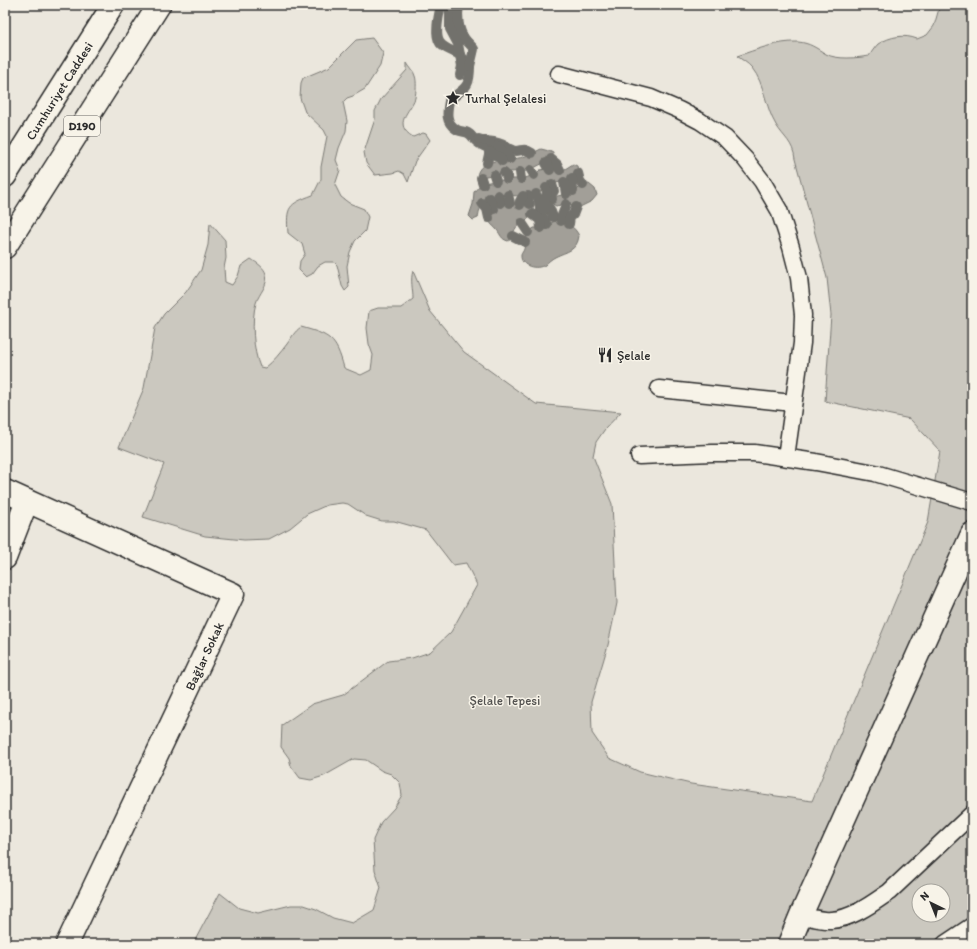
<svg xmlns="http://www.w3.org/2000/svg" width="977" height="949" font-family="Itim,sans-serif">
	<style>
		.green { fill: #cbc8bf; stroke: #7b7a75; fill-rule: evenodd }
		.water { fill: #a29f98; stroke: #72716c }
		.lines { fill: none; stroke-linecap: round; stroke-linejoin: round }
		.stream { stroke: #72716c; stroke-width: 10 }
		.lane-casing { stroke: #2b2b2b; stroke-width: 19 }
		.street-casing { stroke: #2b2b2b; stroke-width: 25 }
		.highway-casing { stroke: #2b2b2b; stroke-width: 25 }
		.lane { stroke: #f7f3e8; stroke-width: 16 }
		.street { stroke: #f7f3e8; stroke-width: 22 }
		.highway { stroke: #f7f3e8; stroke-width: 22 }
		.labels { text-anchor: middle; stroke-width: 3; stroke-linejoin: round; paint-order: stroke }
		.shield { fill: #f7f3e8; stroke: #686764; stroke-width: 1 }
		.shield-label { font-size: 12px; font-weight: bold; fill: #2b2b2b }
		.street-label { font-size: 13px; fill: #2b2b2b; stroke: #f7f3e8 }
		.poi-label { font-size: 13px; fill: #2b2b2b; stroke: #f7f3e8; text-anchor: start }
		.park-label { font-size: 13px; fill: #535250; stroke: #f7f3e8 }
	</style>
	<rect width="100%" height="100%" fill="#ebe7dd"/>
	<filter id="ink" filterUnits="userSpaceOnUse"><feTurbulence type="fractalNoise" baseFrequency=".025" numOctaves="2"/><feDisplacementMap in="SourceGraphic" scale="8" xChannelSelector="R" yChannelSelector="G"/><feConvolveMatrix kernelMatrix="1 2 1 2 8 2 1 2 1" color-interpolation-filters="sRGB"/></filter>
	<g filter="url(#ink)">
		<!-- green -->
		<g class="green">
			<path d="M 940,5 L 972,5 L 972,944 L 193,944 L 220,893 L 239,908 L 258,913 L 291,905 L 304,905 L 316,909 L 333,918 L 352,923 L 374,910 L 381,888 L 375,870 L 373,840 L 381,822 L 394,808 L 402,795 L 400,783 L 391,774 L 382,771 L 366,760 L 354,759 L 324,776 L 311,780 L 300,778 L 291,766 L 289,758 L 281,747 L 282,725 L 312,704 L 343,695 L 388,661 L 412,658 L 430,652 L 451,632 L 477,585 L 466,563 L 453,565 L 426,530 L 394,521 L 382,521 L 366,516 L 348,504 L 342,503 L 327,505 L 307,514 L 290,528 L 269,539 L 244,540 L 205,536 L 143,517 L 164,464 L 119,447 L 144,388 L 155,328 L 164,314 L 186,292 L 201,270 L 208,245 L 210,223 L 225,240 L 226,258 L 224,268 L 225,282 L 232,285 L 238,276 L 241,266 L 251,259 C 257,263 264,267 266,274 C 269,285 259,293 256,303 C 251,320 253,351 260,367 L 265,368 C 274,361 280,353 287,344 C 292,337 294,332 301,327 C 330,335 336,338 344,368 L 361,375 L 371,370 L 373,355 L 369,344 L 367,328 L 369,311 L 378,308 L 401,308 L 413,299 C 413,289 410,280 413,271 L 430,311 L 464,352 L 536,404 L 621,412 L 605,429 L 596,442 L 593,456 L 612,504 L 617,603 L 608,645 L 591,702 L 592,733 L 609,758 L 640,772 L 691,784 L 812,801 L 928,522 L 940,451 L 910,419 L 825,401 L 831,315 L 827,278 L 795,159 C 793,142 784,138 776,125 C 765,107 765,84 752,68 C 748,63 742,60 737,56 C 756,50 777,41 798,42 C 810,43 816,48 826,54 C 836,60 858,58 869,56 C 871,53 875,47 878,44 C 891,36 904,34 917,39 L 927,35 L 934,26 ZM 919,891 L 943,891 L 943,915 L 919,915 Z"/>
			<path d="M 372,38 L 383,53 L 380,66 L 365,89 L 353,96 L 347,98 L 343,102 L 347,121 L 346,131 L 339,148 L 336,160 L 340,170 L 335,185 L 341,197 L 349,203 L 364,209 L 368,217 L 365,231 L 355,241 L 350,252 L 347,266 L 349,287 L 345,291 L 342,286 L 337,265 L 334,262 L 325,262 L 318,266 L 312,274 L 306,277 L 299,270 L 300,261 L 305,254 L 302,244 L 288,233 C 286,207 288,204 313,195 L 321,179 L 321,167 L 327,136 L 324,130 L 305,112 L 300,98 L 301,83 L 303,78 L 329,67 L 356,40 Z"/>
			<path d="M 407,63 C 409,67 414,71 415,76 C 417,81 416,92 415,98 C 410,112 392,124 413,137 L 423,133 L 426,134 L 430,140 L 415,161 L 408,182 L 404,174 L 399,171 L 393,173 L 375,175 L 366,163 L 364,152 L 375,119 L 375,111 L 381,99 L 407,70 Z"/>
		</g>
		<!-- water -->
		<g class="water">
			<path d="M 541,149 L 549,151 L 553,153 L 553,158 L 528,171 L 509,172 L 486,176 L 478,179 L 477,177 C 478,157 510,161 523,157 C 529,155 535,152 541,149 Z"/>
			<path d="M 573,164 L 577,166 L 578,170 C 574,180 565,181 556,183 C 547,184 543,192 534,194 C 512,201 482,183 478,218 L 473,220 L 469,216 L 473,204 L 474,192 L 480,185 L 489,182 L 509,179 L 523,179 L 536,174 L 540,170 L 547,169 L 558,170 L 565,169 Z"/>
			<path d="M 589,184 L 595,189 L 597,195 L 592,201 L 580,207 L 576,207 L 566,204 L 556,206 L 551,203 L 552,199 C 558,194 564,196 571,193 C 578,190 581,185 589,184 Z"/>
			<path d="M 503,202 L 520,205 L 530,204 L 533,207 C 536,222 512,220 513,238 L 508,241 C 501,239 501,235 497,230 C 495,227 491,225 490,222 C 486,213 497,206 503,202 Z"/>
			<path d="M 557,220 C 567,222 575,227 579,236 C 577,251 567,251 555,257 C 551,259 548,262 545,265 C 537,270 520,267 521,255 C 522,252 523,252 524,249 C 527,238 523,236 534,228 L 541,228 Z"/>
		</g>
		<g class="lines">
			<!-- stream -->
			<g class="stream">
				<path d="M 441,5 C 439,14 434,35 440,43 C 445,50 455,51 461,56 C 464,59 467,63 470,66 C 470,90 464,87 449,101 C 447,112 445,122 456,129 C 459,132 464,131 468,133 C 472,135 473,139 477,142 C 481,146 486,146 490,150 L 487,163"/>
				<path d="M 450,5 L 450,29 L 458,44 L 462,66 L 460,75"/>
				<path d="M 459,5 C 457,16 458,30 465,39 C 468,43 471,45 474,49 L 470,66"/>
				<path d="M 479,139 C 486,142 494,141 501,144 C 506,146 511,151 516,151 C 524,150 524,148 532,153"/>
				<path d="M 498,146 C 502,151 507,154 510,159"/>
				<path d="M 489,152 L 499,157 L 502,161"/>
				<path d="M 551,159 L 557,164 L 560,170"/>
				<path d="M 546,163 L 550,170"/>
				<path d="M 531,170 L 534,175"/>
				<path d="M 520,172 L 521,179"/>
				<path d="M 504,173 L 507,176 L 507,179"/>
				<path d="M 578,173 L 580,181 L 583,185"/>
				<path d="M 494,175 L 496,181"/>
				<path d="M 481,178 L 483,184"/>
				<path d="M 572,178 L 573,191"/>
				<path d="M 564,182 L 566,194"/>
				<path d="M 536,194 L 540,203 L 540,212 L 547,225"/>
				<path d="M 498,195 L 501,203"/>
				<path d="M 508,195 L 510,203"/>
				<path d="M 528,196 L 528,202 L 530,204"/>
				<path d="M 489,198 L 494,209"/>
				<path d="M 552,199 L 551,195 L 554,191 L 552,184"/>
				<path d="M 544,202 L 550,209 L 553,217"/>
				<path d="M 482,203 L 487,209 L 489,218"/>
				<path d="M 520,205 L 520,201 L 523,196"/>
				<path d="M 544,210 L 544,202 L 547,193 L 546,188"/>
				<path d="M 532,214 L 540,220 L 541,228"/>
				<path d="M 561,221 C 561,215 565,210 566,204"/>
				<path d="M 522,223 L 528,232"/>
				<path d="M 569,224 L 570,217 L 573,215 L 576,207"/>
				<path d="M 513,236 L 525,242"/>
			</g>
			<!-- lane casing -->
			<g class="lane-casing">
				<g id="lane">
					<path d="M 559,74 L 651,98 L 679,110 L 700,121 L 725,138 L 745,159 L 762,181 L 779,210 L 791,247 L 799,278 L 803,315 L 802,343 L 786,457"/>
					<path d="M 659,389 L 793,403"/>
					<path d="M 639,456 L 712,453 L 754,453 L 816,462 L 875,473 L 972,502"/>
					<path d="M 801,915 C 810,917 821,921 831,920 C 852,919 873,903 889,892 L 972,814"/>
					<path d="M 945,944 L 972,926"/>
				</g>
			</g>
			<!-- street casing -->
			<g class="street-casing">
				<g id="street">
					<path d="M 5,491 L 233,594 L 67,944"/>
					<path d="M 5,558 L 27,501"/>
					<path d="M 789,944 L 801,915 L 972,534"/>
				</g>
			</g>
			<!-- highway casing -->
			<g class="highway-casing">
				<g id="highway">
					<path id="s1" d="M 5,176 L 113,5"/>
					<path d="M 5,247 L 159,5"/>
				</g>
			</g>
			<!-- lane -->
			<use href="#lane" class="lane"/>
			<!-- street -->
			<use href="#street" class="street"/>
			<!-- highway -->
			<use href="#highway" class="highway"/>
		</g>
	</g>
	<!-- icons -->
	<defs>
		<g id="sight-bare" transform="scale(1.2)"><path d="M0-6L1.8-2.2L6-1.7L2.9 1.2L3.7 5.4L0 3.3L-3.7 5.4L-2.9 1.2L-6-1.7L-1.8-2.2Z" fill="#2b2b2b" stroke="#f7f3e8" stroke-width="2.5" paint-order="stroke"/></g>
		<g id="restaurant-bare" transform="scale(1.2)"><path d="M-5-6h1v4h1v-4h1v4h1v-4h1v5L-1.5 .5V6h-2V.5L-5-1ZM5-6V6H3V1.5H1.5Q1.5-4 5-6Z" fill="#2b2b2b" stroke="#f7f3e8" stroke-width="2.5" paint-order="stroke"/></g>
	</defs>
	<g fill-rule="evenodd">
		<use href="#sight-bare" x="453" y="98"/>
		<use href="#restaurant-bare" x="605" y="355"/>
	</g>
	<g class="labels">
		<!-- shield labels -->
		<rect class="shield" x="64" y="116" width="36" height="20" rx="3"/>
		<g class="shield-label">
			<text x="82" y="130">D190</text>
		</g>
		<!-- street labels -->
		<g class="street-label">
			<text dy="5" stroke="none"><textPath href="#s1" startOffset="101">Cumhuriyet Caddesi</textPath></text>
			<text transform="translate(204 656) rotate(-65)" y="5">Bağlar Sokak</text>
		</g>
		<!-- poi labels -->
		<g class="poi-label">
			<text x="465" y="103">Turhal Şelalesi</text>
			<text x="617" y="360">Şelale</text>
		</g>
		<!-- park labels -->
		<g class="park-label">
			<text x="505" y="705">Şelale Tepesi</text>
		</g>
	</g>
	<!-- margin -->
	<rect width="977" height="949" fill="none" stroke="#f7f3e8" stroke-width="20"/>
	<rect x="10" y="10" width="957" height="929" fill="none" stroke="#2b2b2b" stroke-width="1.5" filter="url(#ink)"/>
	<!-- north arrow -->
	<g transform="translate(931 903) rotate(317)"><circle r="19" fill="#f7f3e8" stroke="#a5a39c"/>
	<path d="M0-3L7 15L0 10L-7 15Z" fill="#2b2b2b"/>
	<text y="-6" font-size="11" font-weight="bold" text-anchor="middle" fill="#2b2b2b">N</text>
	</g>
</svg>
